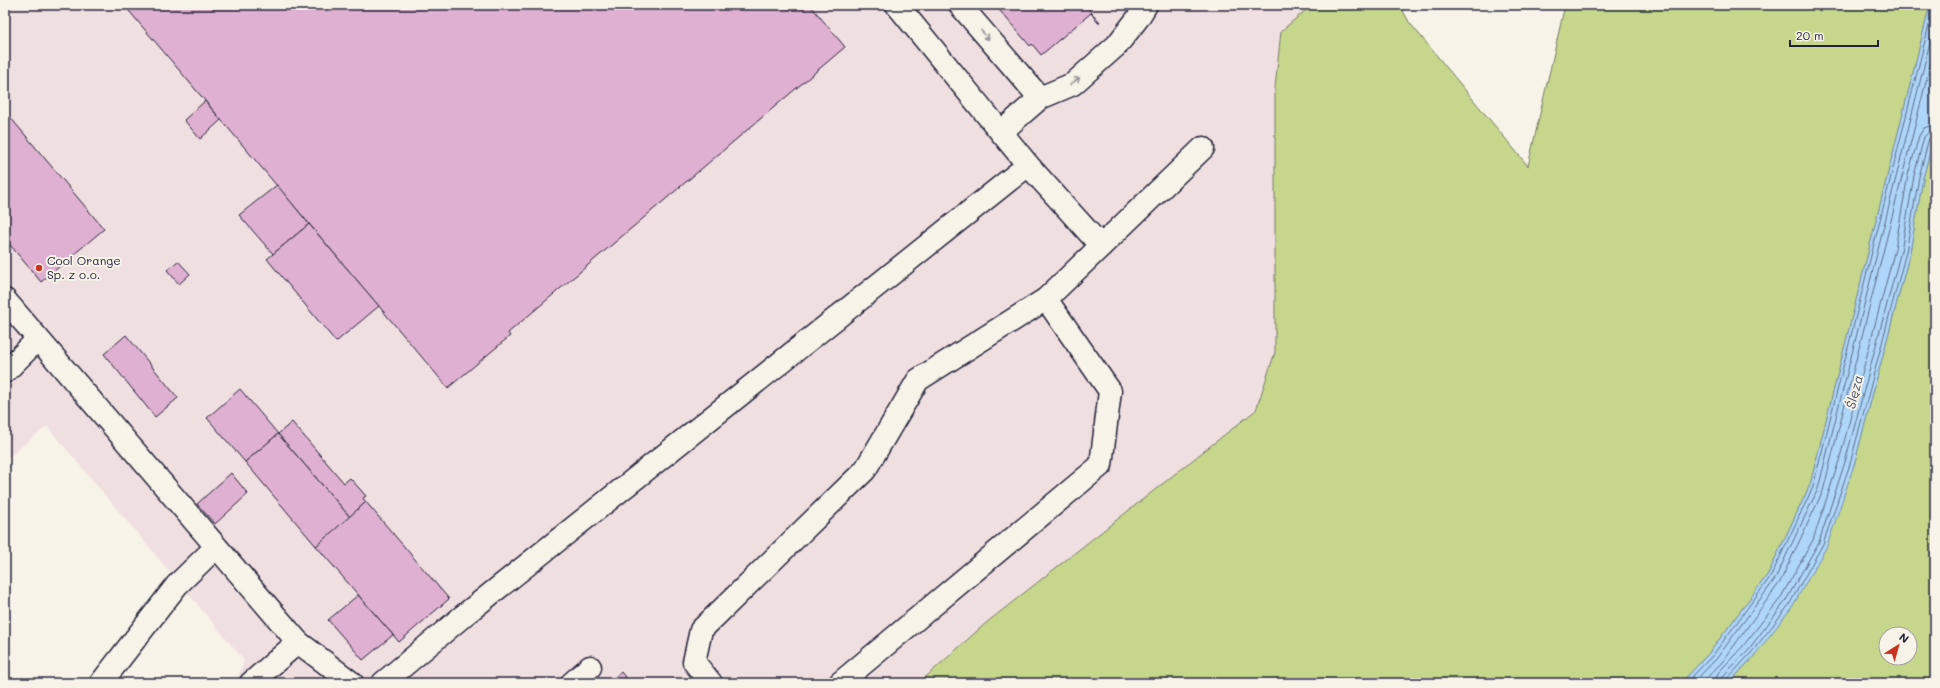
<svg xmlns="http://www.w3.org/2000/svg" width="1940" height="688" font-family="Mali,sans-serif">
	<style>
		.built { fill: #f0dfe1 }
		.green { fill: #c6d78c; stroke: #747c64; fill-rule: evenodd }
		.water { fill: #aed6f8; stroke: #768eac }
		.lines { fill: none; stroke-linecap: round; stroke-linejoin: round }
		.shore { stroke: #5a6a87; stroke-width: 1 }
		.building { fill: #dfb0d1; stroke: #22223b }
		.minor-casing { stroke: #22223b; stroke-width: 25 }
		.minor { stroke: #f7f3e8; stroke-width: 22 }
		.oneway { stroke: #97959a }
		.poi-dot { fill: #c8321e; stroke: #f7f3e8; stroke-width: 1.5 }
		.labels { text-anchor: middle; stroke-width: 4; stroke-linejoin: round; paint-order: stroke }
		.poi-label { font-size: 12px; fill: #22223b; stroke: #f7f3e8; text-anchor: start }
		.water-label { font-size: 13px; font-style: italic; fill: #454f6a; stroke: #f7f3e8 }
	</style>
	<rect width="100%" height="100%" fill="#f7f3e8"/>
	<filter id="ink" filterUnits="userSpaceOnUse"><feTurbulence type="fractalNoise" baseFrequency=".025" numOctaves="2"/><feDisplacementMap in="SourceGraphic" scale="8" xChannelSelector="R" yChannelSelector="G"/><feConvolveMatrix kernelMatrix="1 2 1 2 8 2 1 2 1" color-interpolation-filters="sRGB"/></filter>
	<g filter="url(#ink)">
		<!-- built -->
		<path class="built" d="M 5,5 L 1312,5 L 1281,31 L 1275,88 L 1275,352 L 1256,410 L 923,683 L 229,683 L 239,675 L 244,660 L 47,426 L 5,460 Z"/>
		<!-- green -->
		<g class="green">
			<path d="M 1312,5 L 1400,5 L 1409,22 L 1528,166 L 1565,5 L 1930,5 L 1810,485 L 1768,574 L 1710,652 L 1681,683 L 919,683 L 986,623 L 1256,410 L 1275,352 L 1275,88 L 1281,31 Z"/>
			<path d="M 1935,133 L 1935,683 L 1729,683 L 1754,656 L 1854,465 L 1910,252 L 1923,178 ZM 1886,634 L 1910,634 L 1910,658 L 1886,658 Z"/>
		</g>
		<!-- water -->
		<path class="water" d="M 1930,5 L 1935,5 L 1935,133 L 1923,178 L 1910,252 L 1854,465 L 1827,546 L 1792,607 L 1754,656 L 1729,683 L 1681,683 L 1710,652 L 1768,574 L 1810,485 Z"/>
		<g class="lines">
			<!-- shore -->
			<g class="shore">
				<path d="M 1686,683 L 1713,655 L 1771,576 L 1813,487 L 1934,5"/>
				<path d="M 1693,683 L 1717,658 L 1775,579 L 1818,489 L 1935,22"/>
				<path d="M 1702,683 L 1723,661 L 1780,582 L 1823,491 L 1935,46"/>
				<path d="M 1715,683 L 1718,673 L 1743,646 L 1780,599 L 1813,540 L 1839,461 L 1895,249 L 1908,175 L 1919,136 L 1924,128 L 1935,124"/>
				<path d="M 1721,683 L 1723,676 L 1748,650 L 1785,602 L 1819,542 L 1845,462 L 1901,251 L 1914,176 L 1924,137 L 1929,132 L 1935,130"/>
				<path d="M 1726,683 L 1727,679 L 1751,653 L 1789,605 L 1823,544 L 1850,464 L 1906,252 L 1919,177 L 1929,138 L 1935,135"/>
			</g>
		</g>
		<!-- building -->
		<g class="building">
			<path d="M 124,5 L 810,5 L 845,47 L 508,333 L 510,336 L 448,388 Z"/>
			<path d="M 995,5 L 1085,5 L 1100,22 L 1098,23 L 1091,13 L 1041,55 L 1032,44 L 1030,46 Z"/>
			<path d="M 205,101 L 221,120 L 200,139 L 184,120 Z"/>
			<path d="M 5,111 L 104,229 L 41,282 L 5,239 Z"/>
			<path d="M 277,185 L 309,224 L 273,254 L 239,215 Z"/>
			<path d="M 309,224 L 379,306 L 336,342 L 267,259 Z"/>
			<path d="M 178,261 L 190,274 L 179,284 L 167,270 Z"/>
			<path d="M 126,335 L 178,398 L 155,417 L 104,354 Z"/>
			<path d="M 240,389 L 278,434 L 245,462 L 207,418 Z"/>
			<path d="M 292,422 L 344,483 L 350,478 L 366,496 L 363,498 L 366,502 L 350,517 L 278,434 Z"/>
			<path d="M 278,434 L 350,517 L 316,546 L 245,462 Z"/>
			<path d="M 231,473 L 248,494 L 215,524 L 197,504 Z"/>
			<path d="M 366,502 L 449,599 L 399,642 L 316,546 Z"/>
			<path d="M 358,595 L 393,635 L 363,660 L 328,620 Z"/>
			<path d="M 621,672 L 630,683 L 608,683 Z"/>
		</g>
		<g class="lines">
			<!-- minor casing -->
			<g class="minor-casing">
				<g id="minor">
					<path d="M 960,5 L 1040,98"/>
					<path d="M 1001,132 L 1040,98 L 1073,84 L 1117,45 L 1138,18 L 1146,5"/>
					<path d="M 1028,165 L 1101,246"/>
					<path d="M 5,300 L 298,642 L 352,683"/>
					<path d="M 5,372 L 38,339"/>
					<path d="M 101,683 L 177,585 L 216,547"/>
					<path d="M 251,683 L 298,642"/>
					<path d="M 383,683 L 463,616 L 1028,165 L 897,5"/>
					<path d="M 572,683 L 590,667"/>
					<path d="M 711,683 L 694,662 L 701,630 L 865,470 L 918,380 L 1046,299 L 1203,148"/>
					<path d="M 840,683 L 1101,465 L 1110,391 L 1046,299"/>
				</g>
			</g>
			<!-- minor -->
			<use href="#minor" class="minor"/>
		</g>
		<!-- one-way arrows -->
		<defs><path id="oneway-shaft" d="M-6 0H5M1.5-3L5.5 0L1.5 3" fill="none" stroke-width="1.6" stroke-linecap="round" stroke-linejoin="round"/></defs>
		<g class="oneway">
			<use href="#oneway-shaft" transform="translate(985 35) rotate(49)"/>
			<use href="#oneway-shaft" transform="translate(1075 81) rotate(-37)"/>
		</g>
	</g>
	<!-- markers -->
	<circle class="poi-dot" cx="39" cy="268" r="4"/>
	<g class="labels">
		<!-- poi labels -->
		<g class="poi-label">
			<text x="47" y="265">Cool Orange<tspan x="47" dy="14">Sp. z o.o.</tspan></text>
		</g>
		<!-- water labels -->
		<g class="water-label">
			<text transform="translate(1854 392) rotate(-76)" y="5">Ślęza</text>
		</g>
	</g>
	<!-- margin -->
	<rect width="1940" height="688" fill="none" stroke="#f7f3e8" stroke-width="20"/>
	<rect x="10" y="10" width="1920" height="668" fill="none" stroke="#22223b" stroke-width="1.5" filter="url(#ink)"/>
	<!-- north arrow -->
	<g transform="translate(1898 646) rotate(37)"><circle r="19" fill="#f7f3e8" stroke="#a29fa3"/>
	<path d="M0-3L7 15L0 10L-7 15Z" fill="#c8321e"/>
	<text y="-6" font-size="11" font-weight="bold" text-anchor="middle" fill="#22223b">N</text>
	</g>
	<!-- scale -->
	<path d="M1790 40v6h88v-6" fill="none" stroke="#22223b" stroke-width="2"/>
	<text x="1796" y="40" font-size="12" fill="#22223b" stroke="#f7f3e8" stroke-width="3" paint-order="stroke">20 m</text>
</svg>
